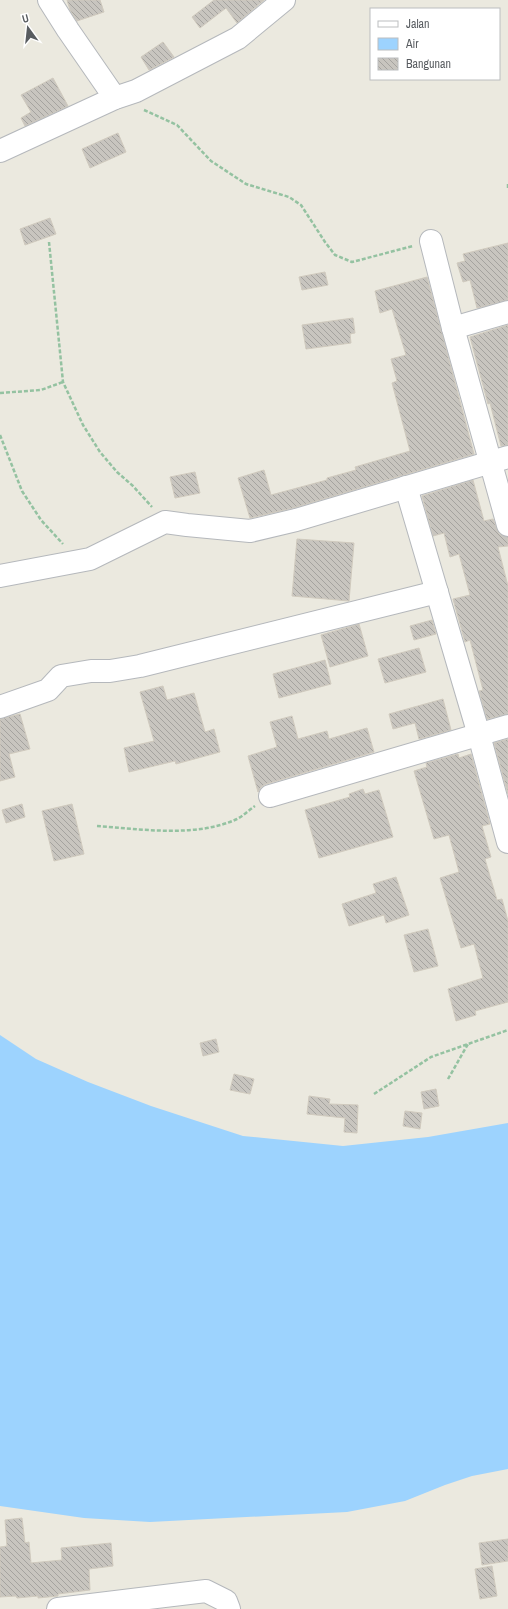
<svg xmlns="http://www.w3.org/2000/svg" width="508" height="1609" font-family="'Archivo Narrow',sans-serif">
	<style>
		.water { fill: #9dd3fe }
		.building { fill: url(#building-back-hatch); stroke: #d0cabe }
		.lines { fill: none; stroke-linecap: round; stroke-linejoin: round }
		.minor-casing { stroke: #b5b8bc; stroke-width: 24 }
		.path { stroke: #94c2a1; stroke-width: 2.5; stroke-dasharray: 4 2; stroke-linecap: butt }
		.minor { stroke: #fff; stroke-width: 22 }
	</style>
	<defs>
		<pattern id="building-back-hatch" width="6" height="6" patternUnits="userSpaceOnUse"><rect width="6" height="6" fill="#c8c5bf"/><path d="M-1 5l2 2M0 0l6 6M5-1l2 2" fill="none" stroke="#a5a39f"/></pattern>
	</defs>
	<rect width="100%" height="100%" fill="#ebe9df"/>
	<!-- water -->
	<path class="water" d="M 0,1035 L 36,1059 L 88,1082 L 151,1106 L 243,1136 L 343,1146 L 428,1137 L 508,1123 L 508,1469 L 472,1476 L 445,1485 L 405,1501 L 347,1512 L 150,1522 L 84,1518 L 0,1506 Z"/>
	<!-- building -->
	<g class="building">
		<path d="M 67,0 L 100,0 L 104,12 L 77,21 L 70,10 Z"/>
		<path d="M 214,0 L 264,0 L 237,23 L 226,8 L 200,28 L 192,17 Z"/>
		<path d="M 163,42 L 174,57 L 149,70 L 141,57 Z"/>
		<path d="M 53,78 L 68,106 L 25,126 L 21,118 L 31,112 L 21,95 Z"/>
		<path d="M 118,133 L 126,152 L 90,168 L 82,149 Z"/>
		<path d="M 50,218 L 56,234 L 25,245 L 20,229 Z"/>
		<path d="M 508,243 L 508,300 L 477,308 L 470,280 L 463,282 L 457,263 L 465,261 L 463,254 Z"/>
		<path d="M 325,272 L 328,285 L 302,290 L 299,277 Z"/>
		<path d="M 427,277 L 474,454 L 293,508 L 250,518 L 238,478 L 264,470 L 271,495 L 327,480 L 327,478 L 356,470 L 355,467 L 410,451 L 392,383 L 397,381 L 391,359 L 406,355 L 392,309 L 380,313 L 375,291 Z"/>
		<path d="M 353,318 L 355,333 L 350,334 L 351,343 L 306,349 L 302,325 Z"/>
		<path d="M 508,325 L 508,445 L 501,446 L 490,403 L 488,404 L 470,337 Z"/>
		<path d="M 195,472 L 200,493 L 175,498 L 170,477 Z"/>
		<path d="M 473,480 L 484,521 L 493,519 L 499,534 L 508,537 L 508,546 L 498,547 L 508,586 L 508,714 L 487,719 L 479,691 L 483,690 L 470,640 L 465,642 L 453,599 L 470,595 L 459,554 L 450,557 L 444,533 L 433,536 L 422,496 Z"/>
		<path d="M 297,539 L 354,543 L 349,601 L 292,596 Z"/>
		<path d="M 432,620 L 436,634 L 414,640 L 410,626 Z"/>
		<path d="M 359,624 L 368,656 L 330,667 L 321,635 Z"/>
		<path d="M 419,648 L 426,672 L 385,683 L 378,659 Z"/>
		<path d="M 325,660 L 331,684 L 279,698 L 273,674 Z"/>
		<path d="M 163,686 L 167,700 L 194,693 L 205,732 L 214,729 L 220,752 L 176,764 L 175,761 L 129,772 L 124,748 L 154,741 L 140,692 Z"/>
		<path d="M 443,699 L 451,730 L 419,739 L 415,723 L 393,729 L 389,714 Z"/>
		<path d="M 20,714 L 30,749 L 9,754 L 15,777 L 0,781 L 0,719 Z"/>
		<path d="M 292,716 L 298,739 L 327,731 L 329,739 L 367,728 L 374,752 L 266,784 L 261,787 L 258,792 L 248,756 L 277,747 L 270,722 Z"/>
		<path d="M 508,739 L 508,794 L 494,743 Z"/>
		<path d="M 458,754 L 459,758 L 471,754 L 490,824 L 482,826 L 491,857 L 485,859 L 497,900 L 502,899 L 508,921 L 508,1002 L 475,1011 L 476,1015 L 456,1021 L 448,989 L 483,978 L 474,944 L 461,948 L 440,878 L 459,872 L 449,835 L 434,839 L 414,771 L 427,767 L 426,763 Z"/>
		<path d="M 363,789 L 365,794 L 379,790 L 393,837 L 319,858 L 305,810 L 350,797 L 349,794 Z"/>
		<path d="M 22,804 L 25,817 L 6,823 L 2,810 Z"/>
		<path d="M 72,804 L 84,854 L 54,861 L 42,811 Z"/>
		<path d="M 396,877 L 409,915 L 386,923 L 384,915 L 349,926 L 342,904 L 376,893 L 373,884 Z"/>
		<path d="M 428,929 L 438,966 L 414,972 L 404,935 Z"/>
		<path d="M 216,1039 L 219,1052 L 203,1056 L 200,1043 Z"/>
		<path d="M 234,1074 L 254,1079 L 250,1094 L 230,1090 Z"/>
		<path d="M 436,1089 L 439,1106 L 424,1109 L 421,1092 Z"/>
		<path d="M 309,1096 L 330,1099 L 329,1104 L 358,1105 L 357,1133 L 344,1132 L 345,1118 L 307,1114 Z"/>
		<path d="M 405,1111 L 422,1113 L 420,1129 L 403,1126 Z"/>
		<path d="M 22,1518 L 25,1543 L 29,1542 L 31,1563 L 62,1560 L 61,1548 L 111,1543 L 113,1566 L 89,1569 L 90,1590 L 58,1594 L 58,1596 L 38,1598 L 38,1596 L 17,1598 L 16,1596 L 0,1597 L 0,1547 L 7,1546 L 5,1520 Z"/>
		<path d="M 508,1539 L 508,1561 L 482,1565 L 479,1543 Z"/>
		<path d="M 492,1566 L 497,1596 L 480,1599 L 475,1569 Z"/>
	</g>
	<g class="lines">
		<!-- minor casing -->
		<g class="minor-casing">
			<g id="minor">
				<path d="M 49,0 L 68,30 L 115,98"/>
				<path d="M 0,151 L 115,98 L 136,91 L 238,38 L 284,0"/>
				<path d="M 431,241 L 453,328 L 508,525"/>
				<path d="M 453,328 L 508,312"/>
				<path d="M 406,487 L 479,735 L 508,842"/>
				<path d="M 0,576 L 90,559 L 165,522 L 187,525 L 250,531 L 296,520 L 508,457"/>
				<path d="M 0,707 L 48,690 L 61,676 L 91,671 L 110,671 L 140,666 L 437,592"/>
				<path d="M 270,796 L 508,726"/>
				<path d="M 58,1609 L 206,1591 L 226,1601 L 229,1609"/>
			</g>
		</g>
		<!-- path -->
		<g class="path">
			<path d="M 144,110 L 177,125 L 211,161 L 246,184 L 289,197 L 301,205 L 325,242 L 335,255 L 352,262 L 413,246"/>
			<path d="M 508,184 L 508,188"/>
			<path d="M 49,242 L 63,382 L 83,425 L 100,452 L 117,472 L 133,486 L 152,507"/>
			<path d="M 0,393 L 41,390 L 63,382"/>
			<path d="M 0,435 L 22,491 L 41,520 L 63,544"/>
			<path d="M 97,826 C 140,829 196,838 237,819 C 243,816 249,810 255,806"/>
			<path d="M 448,1079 L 468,1044"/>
			<path d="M 374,1094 L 431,1057 L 508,1030"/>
		</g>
		<!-- minor -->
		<use href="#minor" class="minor"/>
	</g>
	<!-- legend -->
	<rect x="370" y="8" width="130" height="72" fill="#ffffff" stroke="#bcbebf"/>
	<rect x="378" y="21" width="20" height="6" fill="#ffffff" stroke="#bcbebf"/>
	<text x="406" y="28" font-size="12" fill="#585c60">Jalan</text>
	<rect x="378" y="38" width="20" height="12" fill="#9dd3fe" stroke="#bcbebf"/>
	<text x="406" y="48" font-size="12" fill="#585c60">Air</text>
	<rect x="378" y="58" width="20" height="12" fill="url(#building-back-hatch)" stroke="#bcbebf"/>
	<text x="406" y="68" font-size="12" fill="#585c60">Bangunan</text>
	<!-- north arrow -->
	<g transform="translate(28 28) rotate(345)" stroke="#ffffff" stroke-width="3" paint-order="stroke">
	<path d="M0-3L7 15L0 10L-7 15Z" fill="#585c60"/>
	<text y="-6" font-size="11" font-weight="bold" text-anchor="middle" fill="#585c60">U</text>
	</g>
</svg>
